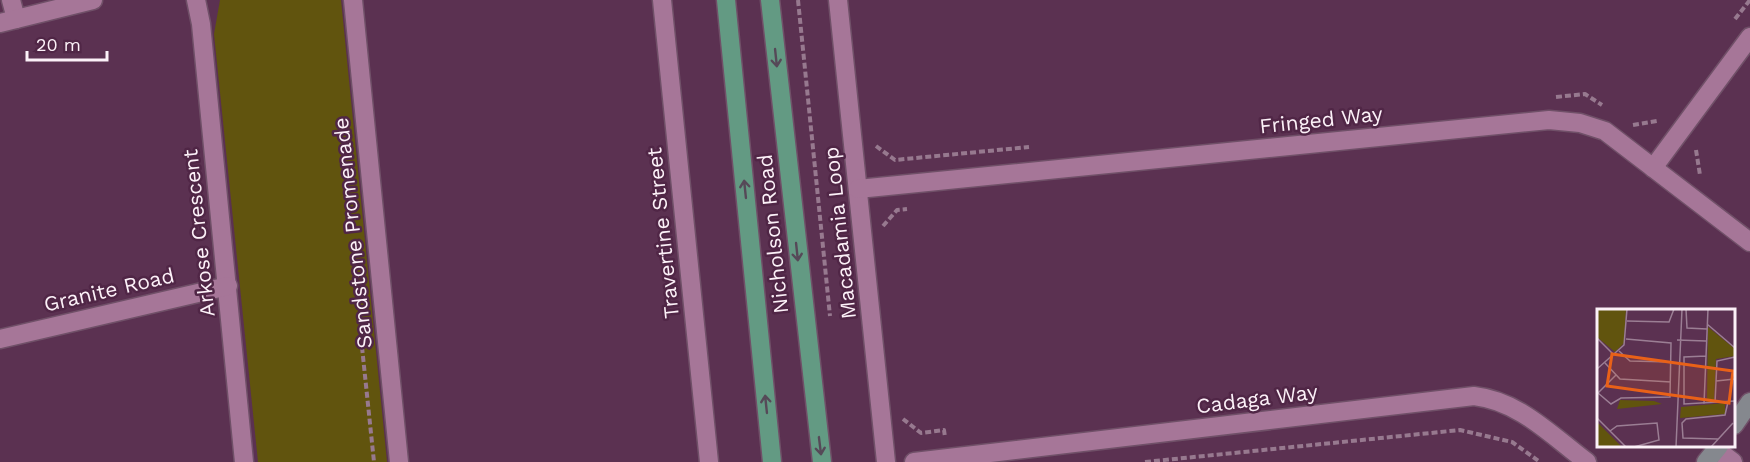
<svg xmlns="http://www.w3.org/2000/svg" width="1750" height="462" font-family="'Work Sans',sans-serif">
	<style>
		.green { fill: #61540e }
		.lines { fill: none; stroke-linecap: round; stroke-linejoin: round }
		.street-casing { stroke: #705068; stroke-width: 21 }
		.secondary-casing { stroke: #705068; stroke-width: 21 }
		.primary-casing { stroke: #705068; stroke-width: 21 }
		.path { stroke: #97798f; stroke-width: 4; stroke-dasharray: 6 3; stroke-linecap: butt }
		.street { stroke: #a67698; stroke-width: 18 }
		.secondary { stroke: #85888e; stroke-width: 18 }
		.primary { stroke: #639a83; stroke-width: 18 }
		.oneway { stroke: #564958 }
		.labels { text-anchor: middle; stroke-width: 5; stroke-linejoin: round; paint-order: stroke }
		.street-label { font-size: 21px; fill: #fcf1f8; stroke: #502646 }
		.inset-road { fill: none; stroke: #9b7e94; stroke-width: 1.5 }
		.view { fill: #e96118; fill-opacity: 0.15; stroke: #e96118; stroke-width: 3 }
		.inset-edge { fill: none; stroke: #fcf1f8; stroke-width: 3 }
	</style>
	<rect width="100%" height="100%" fill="#5b3151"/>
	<!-- green -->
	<path class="green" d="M 220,0 L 341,0 L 387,462 L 258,462 L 214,34 Z"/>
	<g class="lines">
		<!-- street casing -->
		<g class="street-casing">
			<g id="street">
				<path d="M 11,0 L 16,19"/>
				<path d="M 196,0 L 201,24 L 244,462"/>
				<path d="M 353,0 L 399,462"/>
				<path d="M 662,0 L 709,462"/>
				<path d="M 838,0 L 886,462"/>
				<path d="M 0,23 L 93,0"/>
				<path d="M 1653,168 L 1750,37"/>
				<path d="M 858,189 L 1549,120 L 1580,123 L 1605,131 L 1750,242"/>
				<path d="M 0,339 L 228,286"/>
				<path d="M 1716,449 L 1733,462"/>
				<path d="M 914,462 L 1474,396 C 1519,401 1551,435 1587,462"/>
			</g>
		</g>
		<!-- secondary casing -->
		<g class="secondary-casing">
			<g id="secondary">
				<path d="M 1734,425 L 1750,402"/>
				<path d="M 1706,462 L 1719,446"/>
			</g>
		</g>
		<!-- primary casing -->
		<g class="primary-casing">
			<g id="primary">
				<path d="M 726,0 L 772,462"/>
				<path d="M 770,0 L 822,462"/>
			</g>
		</g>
		<!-- path -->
		<g class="path">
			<path d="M 798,0 L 830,316"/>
			<path d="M 1735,19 L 1750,0"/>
			<path d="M 1556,97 L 1585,94 L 1602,105"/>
			<path d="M 1633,125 L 1657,121"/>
			<path d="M 876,146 L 895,160 L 1029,147"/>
			<path d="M 1696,150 L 1700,175"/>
			<path d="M 883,226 L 897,210 L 907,209"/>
			<path d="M 362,347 L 374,462"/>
			<path d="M 903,419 L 921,433 L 944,430 L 945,437"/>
			<path d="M 1145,462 L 1460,430 L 1512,442 L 1540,462"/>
		</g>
		<!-- street -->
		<use href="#street" class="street"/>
		<!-- secondary -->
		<use href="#secondary" class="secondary"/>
		<!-- primary -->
		<use href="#primary" class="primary"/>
	</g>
	<!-- one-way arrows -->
	<defs><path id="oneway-shaft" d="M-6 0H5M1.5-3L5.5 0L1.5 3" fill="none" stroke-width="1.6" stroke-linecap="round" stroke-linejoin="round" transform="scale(1.5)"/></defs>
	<g class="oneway">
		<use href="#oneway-shaft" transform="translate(776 58) rotate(84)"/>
		<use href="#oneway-shaft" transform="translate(745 189) rotate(-96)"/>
		<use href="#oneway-shaft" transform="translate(797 252) rotate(84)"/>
		<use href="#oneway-shaft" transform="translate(766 404) rotate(-96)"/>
		<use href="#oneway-shaft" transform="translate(820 446) rotate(83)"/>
	</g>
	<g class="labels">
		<!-- street labels -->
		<g class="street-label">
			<text transform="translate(1321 120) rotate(-6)" y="7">Fringed Way</text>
			<text transform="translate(199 233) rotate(-96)" y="7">Arkose Crescent</text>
			<text transform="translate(353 233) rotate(-96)" y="7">Sandstone Promenade</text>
			<text transform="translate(663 233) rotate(-96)" y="7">Travertine Street</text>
			<text transform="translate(840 233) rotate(-96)" y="7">Macadamia Loop</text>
			<text transform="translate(773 234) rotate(-96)" y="7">Nicholson Road</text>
			<text transform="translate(109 290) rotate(-13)" y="7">Granite Road</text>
			<text transform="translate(1257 399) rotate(-7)" y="7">Cadaga Way</text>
		</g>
	</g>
	<!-- overview -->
	<g transform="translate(1597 309)">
		<rect width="138" height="138" fill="#5b3151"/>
		<path d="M 0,0 L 29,0 L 27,34 L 18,43 L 0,28 ZM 111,18 L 138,40 L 138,47 L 119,50 L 117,91 L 110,93 ZM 23,91 L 57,92 L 65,95 L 20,100 ZM 128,94 L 128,105 L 83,109 L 84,98 ZM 0,113 L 25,138 L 0,138 Z" fill="#61540e"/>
		<path class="inset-road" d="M 89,0 L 90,19 L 110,20M 30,12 L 72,13 L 77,0M 110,15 L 138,39M 0,29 L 17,46M 80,31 L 109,32M 22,42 L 33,52 L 75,53M 109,47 L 87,48 L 87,95 L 138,92M 8,54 L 23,70 L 74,73M 0,60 L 27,36 L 30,0M 119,72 L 138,70M 1,84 L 14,95 L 24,89 L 73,88 L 74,34 L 29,30M 0,85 L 19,66M 118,94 L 120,52 L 138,48M 107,95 L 111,0M 0,109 L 29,138M 13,122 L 20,117 L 60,114 L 62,131 L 37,138M 121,130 L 86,129 L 85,114 L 89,110 L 128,106 L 131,93M 79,138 L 85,0M 114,138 L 136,114"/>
		<path class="view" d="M 15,45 L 136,62 L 132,94 L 10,77 Z"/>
		<rect width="138" height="138" class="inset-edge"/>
	</g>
	<!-- scale -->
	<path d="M27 51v9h80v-9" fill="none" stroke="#fcf1f8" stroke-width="3"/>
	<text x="36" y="51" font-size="18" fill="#fcf1f8" stroke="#502646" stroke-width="4.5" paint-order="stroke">20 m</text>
</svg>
